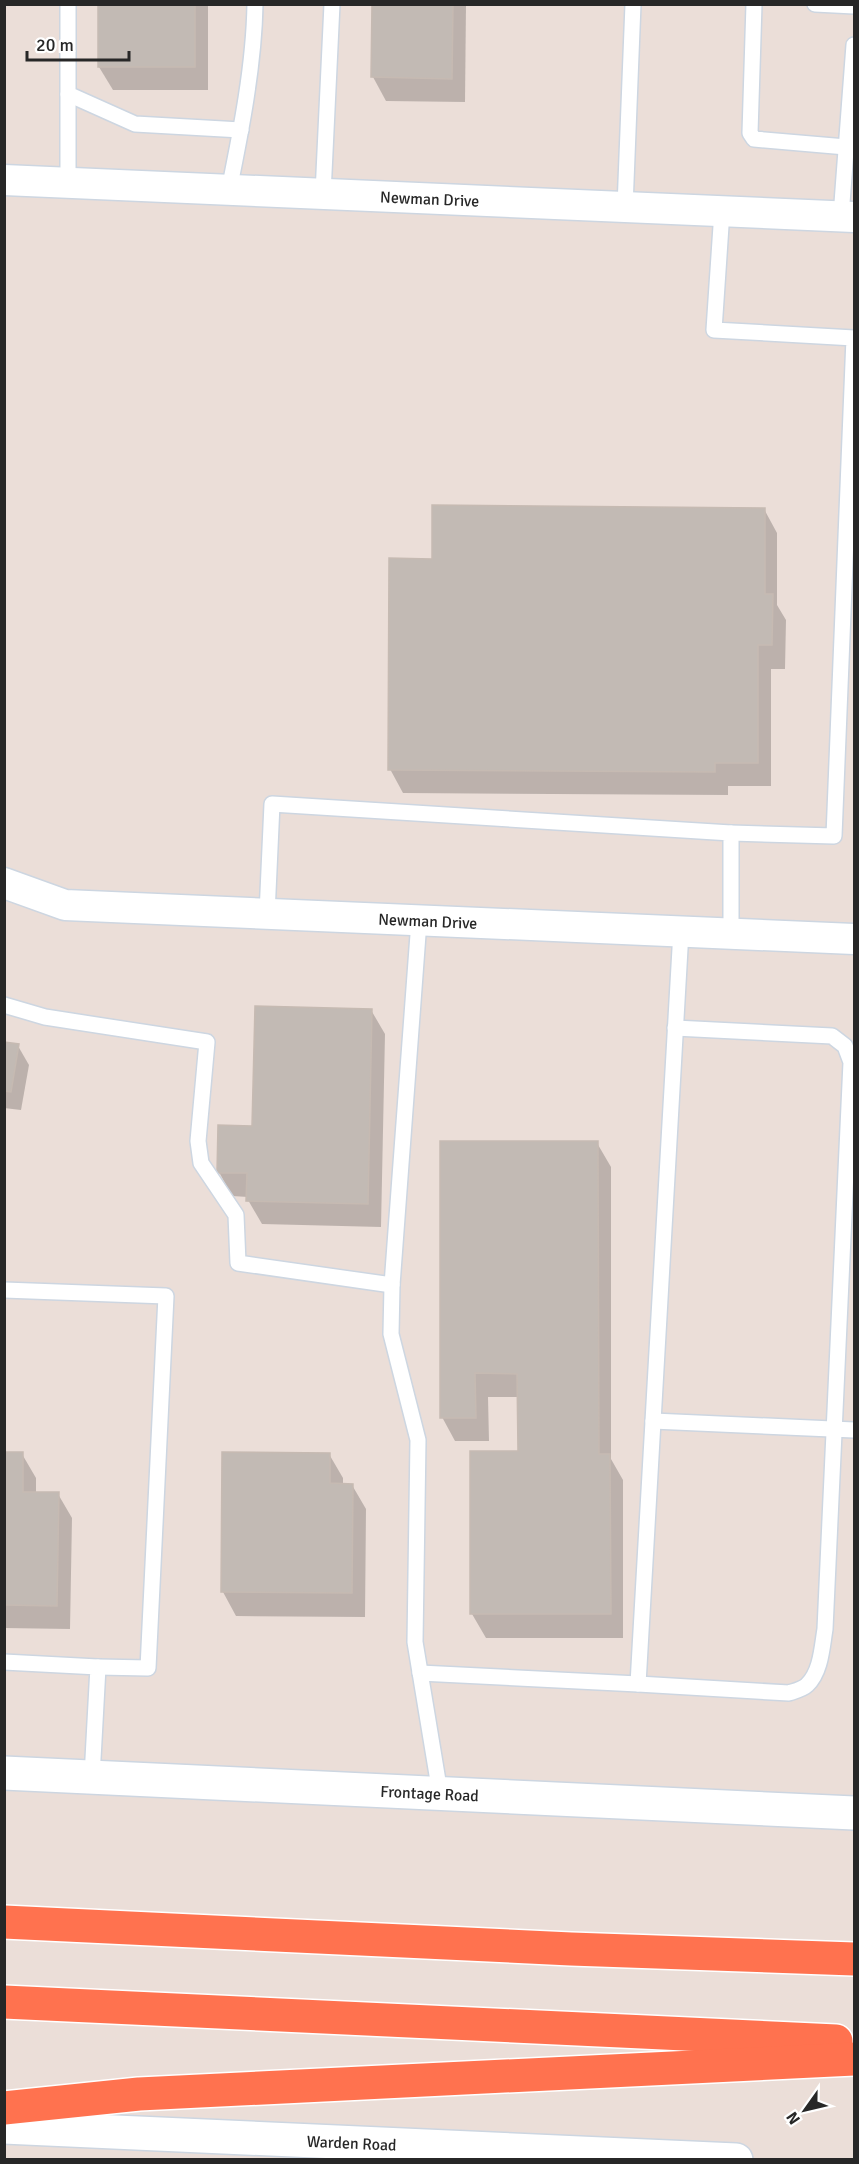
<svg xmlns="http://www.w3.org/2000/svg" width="859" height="2164" font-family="Signika,sans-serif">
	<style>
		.shadow { fill: #0003 }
		.building { fill: #c2bab4; stroke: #c6bab2; stroke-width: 1.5 }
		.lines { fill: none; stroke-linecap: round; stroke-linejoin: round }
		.service-casing { stroke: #cdd6e1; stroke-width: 18 }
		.minor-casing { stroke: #cdd6e1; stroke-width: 33 }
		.secondary-casing { stroke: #cdd6e1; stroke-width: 36 }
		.motorway-casing { stroke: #fff; stroke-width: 36 }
		.service { stroke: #fff; stroke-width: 15 }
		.minor { stroke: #fff; stroke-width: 30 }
		.secondary { stroke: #fff; stroke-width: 33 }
		.motorway { stroke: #ff724f; stroke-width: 33 }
		.labels { text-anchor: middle; stroke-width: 6; stroke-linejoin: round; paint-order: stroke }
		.street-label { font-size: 16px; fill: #272727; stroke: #fff }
	</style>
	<rect width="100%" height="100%" fill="#ebded8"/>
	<!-- shadow -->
	<g class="shadow">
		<path d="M 99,4 L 208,4 L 208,90 L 113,90 L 99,67 Z"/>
		<path d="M 374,4 L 466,4 L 465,102 L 386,101 L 373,77 Z"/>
		<path d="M 764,509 L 777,533 L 777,605 L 786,620 L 785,669 L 771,669 L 771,786 L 728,786 L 728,795 L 403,793 L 390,769 L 434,561 Z"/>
		<path d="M 371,1010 L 385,1034 L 381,1227 L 262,1224 L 248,1200 L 248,1197 L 232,1196 L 219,1172 L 254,1128 Z"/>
		<path d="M 4,1043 L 18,1046 L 29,1065 L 21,1110 L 4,1108 Z"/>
		<path d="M 597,1143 L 611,1167 L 611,1459 L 623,1480 L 623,1638 L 486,1638 L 472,1614 L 519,1453 L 519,1397 L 488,1397 L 489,1441 L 455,1441 L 442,1417 Z"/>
		<path d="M 4,1454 L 22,1454 L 36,1478 L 36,1493 L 58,1494 L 72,1518 L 70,1629 L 4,1628 Z"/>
		<path d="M 329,1454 L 343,1478 L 343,1485 L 352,1485 L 366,1509 L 365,1617 L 236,1616 L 223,1592 Z"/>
	</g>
	<!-- building -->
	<g class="building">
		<rect x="98" y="4" width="97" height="63"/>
		<path d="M 372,4 L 453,4 L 452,79 L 371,77 Z"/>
		<path d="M 432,505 L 765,508 L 765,594 L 773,594 L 772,645 L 758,645 L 758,763 L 715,763 L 715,772 L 388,770 L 389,558 L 432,559 Z"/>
		<path d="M 255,1006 L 372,1009 L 368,1204 L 246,1201 L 247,1173 L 217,1173 L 218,1125 L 252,1126 Z"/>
		<path d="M 4,1042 L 19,1044 L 11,1092 L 4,1091 Z"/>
		<path d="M 440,1141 L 598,1141 L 599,1454 L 610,1454 L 611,1614 L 470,1614 L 470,1451 L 518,1451 L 517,1374 L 475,1373 L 476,1418 L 440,1418 Z"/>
		<path d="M 4,1452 L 23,1452 L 23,1492 L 59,1492 L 57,1606 L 4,1605 Z"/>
		<path d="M 222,1452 L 330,1453 L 330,1483 L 353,1484 L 352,1593 L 221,1592 Z"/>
	</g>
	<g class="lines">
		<!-- service casing -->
		<g class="service-casing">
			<g id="service">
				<path d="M 68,4 L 68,94 L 135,124 L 241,130"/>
				<path d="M 754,4 L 750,133 L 754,139 L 846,147"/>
				<path d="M 815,4 L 854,6"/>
				<path d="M 68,94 L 68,183"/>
				<path d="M 229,190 C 241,131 254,65 255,4"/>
				<path d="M 323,194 L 332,4"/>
				<path d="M 625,207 L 633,4"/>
				<path d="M 722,211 L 714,330 L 854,338 L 834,836 L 731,833"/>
				<path d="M 841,216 L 854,45"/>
				<path d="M 267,914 L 272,804 L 731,833 L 731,934"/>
				<path d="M 419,921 L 392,1285 L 391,1334 L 418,1440 L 415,1642 L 440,1793"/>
				<path d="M 4,1005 L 45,1017 L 207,1042 L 198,1141 L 201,1163 L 236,1215 L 238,1263 L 392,1285"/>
				<path d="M 4,1290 L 166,1296 L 148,1668 L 98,1667"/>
				<path d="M 653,1421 L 854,1430"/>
				<path d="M 4,1662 L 98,1667 L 92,1777"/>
				<path d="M 420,1673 L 638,1684 L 681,931"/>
				<path d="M 638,1684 L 789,1693 C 795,1691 803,1689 807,1685 C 821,1672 822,1647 825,1629 L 851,1062 L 845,1046 L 832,1036 L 675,1028"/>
			</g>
		</g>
		<!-- minor casing -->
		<g class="minor-casing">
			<g id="minor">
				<path id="s1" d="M 4,180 L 854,217"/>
				<path id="s2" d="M 4,883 L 65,905 L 854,939"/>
			</g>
		</g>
		<!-- secondary casing -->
		<g class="secondary-casing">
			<g id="secondary">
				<path id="s3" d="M 4,1773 L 854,1813"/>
				<path id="s4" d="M 4,2127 L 736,2160"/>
			</g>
		</g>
		<!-- motorway casing -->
		<g class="motorway-casing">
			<g id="motorway">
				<path d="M 4,1922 L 571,1949 L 854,1959"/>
				<path d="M 4,2002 L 836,2041"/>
				<path d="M 4,2108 L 139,2094 L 854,2059"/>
			</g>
		</g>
		<!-- service -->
		<use href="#service" class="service"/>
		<!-- minor -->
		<use href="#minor" class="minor"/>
		<!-- secondary -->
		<use href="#secondary" class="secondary"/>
		<!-- motorway -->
		<use href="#motorway" class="motorway"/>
	</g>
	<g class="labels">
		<!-- street labels -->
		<g class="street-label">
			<text dy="6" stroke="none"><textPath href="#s1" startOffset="426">Newman Drive</textPath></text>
			<text dy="6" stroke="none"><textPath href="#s2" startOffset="428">Newman Drive</textPath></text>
			<text dy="6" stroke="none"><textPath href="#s3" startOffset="426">Frontage Road</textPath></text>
			<text dy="6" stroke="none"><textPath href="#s4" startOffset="348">Warden Road</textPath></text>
		</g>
	</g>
	<!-- border -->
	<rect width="859" height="2164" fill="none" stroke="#272727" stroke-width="12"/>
	<!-- north arrow -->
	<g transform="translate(805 2110) rotate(236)" stroke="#ffffff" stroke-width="4.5" paint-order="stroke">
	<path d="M0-4.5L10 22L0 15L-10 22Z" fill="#272727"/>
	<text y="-9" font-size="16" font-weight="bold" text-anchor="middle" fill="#272727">N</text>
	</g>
	<!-- scale -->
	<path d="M27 51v9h102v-9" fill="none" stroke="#272727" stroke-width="3"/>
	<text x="36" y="51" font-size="18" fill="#272727" stroke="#ffffff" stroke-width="4.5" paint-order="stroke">20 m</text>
</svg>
